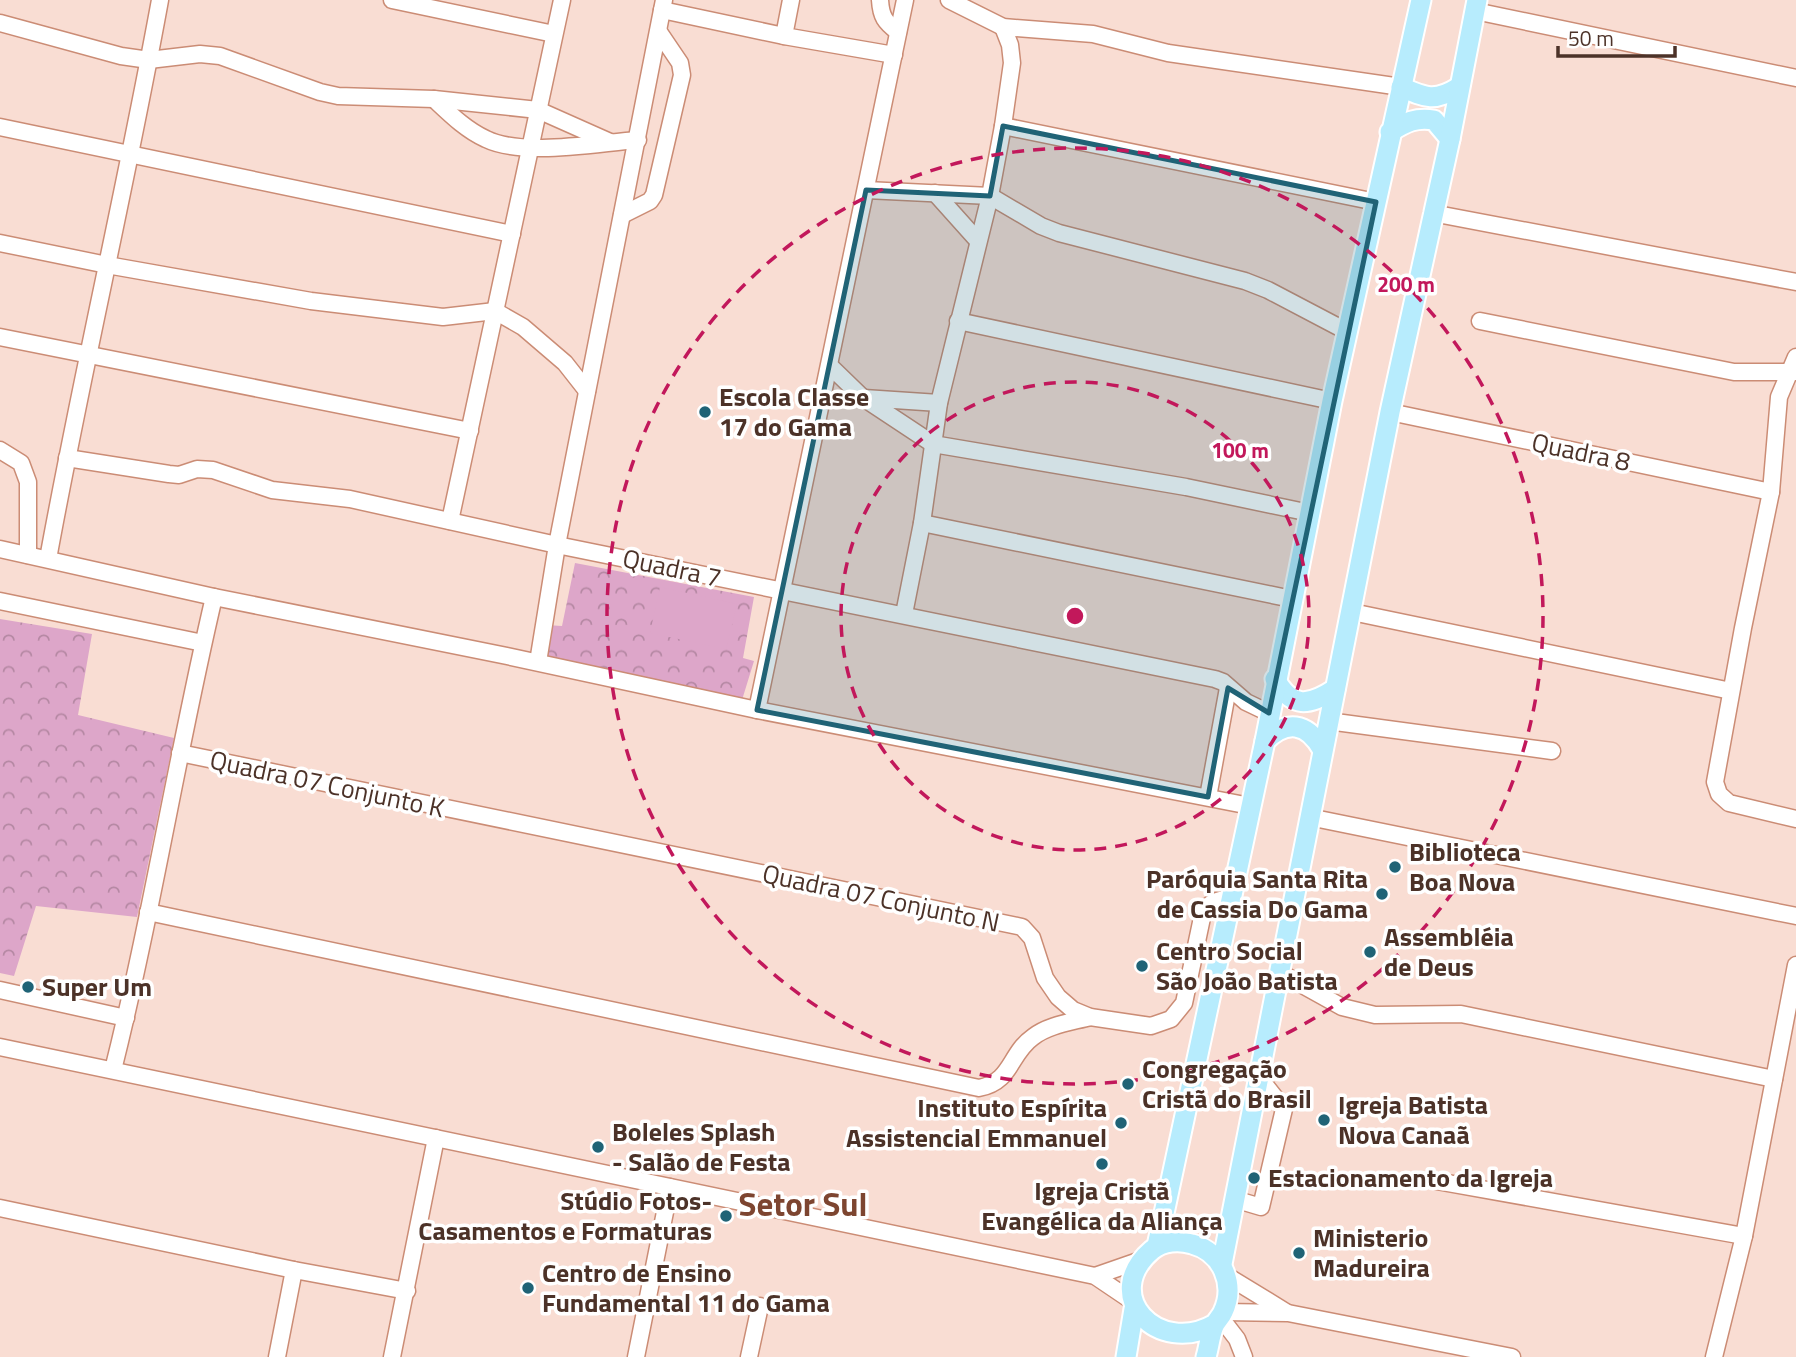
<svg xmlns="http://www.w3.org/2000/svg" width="1796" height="1357" font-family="'Titillium Web',sans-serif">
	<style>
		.park { fill: url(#park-crowns) }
		.pitch { fill: #dda6c9 }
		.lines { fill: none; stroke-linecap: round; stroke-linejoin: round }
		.minor-casing { stroke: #cb8c75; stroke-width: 19 }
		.major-casing { stroke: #fff; stroke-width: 23 }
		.minor { stroke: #fff; stroke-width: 16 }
		.major { stroke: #b7ecfd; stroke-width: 19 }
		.marked { fill: #206376; fill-opacity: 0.2; stroke: #206376; stroke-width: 5; stroke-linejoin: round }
		.ring { fill: none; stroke: #c2185b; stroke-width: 3.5; stroke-dasharray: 12 9 }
		.poi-dot { fill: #206376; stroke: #fff; stroke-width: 2.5 }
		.labels { text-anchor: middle; stroke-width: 7; stroke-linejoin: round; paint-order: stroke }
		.poi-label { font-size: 26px; font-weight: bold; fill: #4c3228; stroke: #fff; text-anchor: start }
		.street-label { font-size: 26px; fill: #4c3228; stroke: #fff }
		.district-label { font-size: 33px; font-weight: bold; fill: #7d4530; stroke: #fff }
		.centre { fill: #c2185b; stroke: #fff; stroke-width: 3.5 }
		.ring-label { font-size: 21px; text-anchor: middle; font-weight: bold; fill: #c2185b; stroke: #fff; stroke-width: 7; stroke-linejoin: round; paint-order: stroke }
	</style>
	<defs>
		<pattern id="park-crowns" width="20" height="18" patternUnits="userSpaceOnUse" patternTransform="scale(1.75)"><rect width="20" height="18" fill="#dda6c9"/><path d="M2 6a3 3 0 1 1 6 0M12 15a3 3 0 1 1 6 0" fill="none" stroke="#b588a3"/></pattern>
	</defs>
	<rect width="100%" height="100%" fill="#f9ddd3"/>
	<!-- park -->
	<g class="park">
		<path d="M 575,563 L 754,597 L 743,658 L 754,661 L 742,700 L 543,659 L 546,625 L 562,626 Z"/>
		<path d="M 0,619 L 92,634 L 78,715 L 174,738 L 137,917 L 36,906 L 14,976 L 0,973 Z"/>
	</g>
	<!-- pitch -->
	<path class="pitch" d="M 660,587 L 737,604 L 726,649 L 650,633 Z"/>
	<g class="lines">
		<!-- minor casing -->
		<g class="minor-casing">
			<g id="minor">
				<path d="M 392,0 L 554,34"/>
				<path d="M 791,0 L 784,36 L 894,55"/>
				<path d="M 880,0 C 881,17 885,22 898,32"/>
				<path d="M 949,0 L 1003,27 L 1093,34 L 1168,53 L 1401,87"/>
				<path d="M 662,10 L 784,36"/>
				<path d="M 1475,11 L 1796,78"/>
				<path d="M 0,23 L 121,56 L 149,60 L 200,54 L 220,56 L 320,92 L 338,96 L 434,99 L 538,110 L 610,142"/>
				<path d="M 434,99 C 450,114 466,130 486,139 C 523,157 596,143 638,140"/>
				<path d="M 1003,126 L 1376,202"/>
				<path d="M 0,127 L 512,234"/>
				<path d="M 866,190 L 990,196 L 1041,226 L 1059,233 L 1245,281 L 1268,290 L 1348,332"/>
				<path d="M 935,193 L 978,241"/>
				<path d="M 1432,213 L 1796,282"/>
				<path d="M 622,215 L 650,201 L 654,195 L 682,75 L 680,63 L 659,32"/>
				<path d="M 0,243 L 107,265 L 311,301 L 443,317 L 495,311 L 523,327 L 565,363 L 587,391"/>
				<path d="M 958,321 L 1332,401"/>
				<path d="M 1480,321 L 1734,372 L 1796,372"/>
				<path d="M 0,337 L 470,431"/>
				<path d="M 1796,357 L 1779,397 L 1771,492 L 1743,628 L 1715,782 L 1719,794 L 1729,803 L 1796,819"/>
				<path d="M 830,366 L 862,397 L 933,444 L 1186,487 L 1310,513"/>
				<path d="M 864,398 L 939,403"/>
				<path d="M 1390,412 L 1771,492"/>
				<path d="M 0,450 L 21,463 L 28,482 L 28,555"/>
				<path d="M 67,458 L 169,474 L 179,475 L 197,469 L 213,470 L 272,490 L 350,499 L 557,545 L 1215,679 L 1223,682 L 1246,702 L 1269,713"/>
				<path d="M 450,521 L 562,0"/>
				<path d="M 922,523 L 1292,599"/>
				<path d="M 0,549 L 214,597 L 507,656 L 757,710 L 1250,806"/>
				<path d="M 48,559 C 82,372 126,187 160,0"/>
				<path d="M 0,601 L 203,643"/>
				<path d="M 1352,612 L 1731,691"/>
				<path d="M 904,614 L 922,523 L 939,403 L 990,196 L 1003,126 L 1012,63 L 1010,45 L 1003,27"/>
				<path d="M 538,662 L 557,545 L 664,0"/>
				<path d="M 757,710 L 905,0"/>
				<path d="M 1328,721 L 1552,751"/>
				<path d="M 180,753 L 1022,927 L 1032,938 L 1045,978 L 1058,997 L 1073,1010 L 1090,1017 L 1151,1026 L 1171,1019 L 1184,1003 L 1203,913 C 1210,901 1218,900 1231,898"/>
				<path d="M 1208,797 L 1228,688"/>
				<path d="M 1309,817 L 1796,916"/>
				<path d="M 148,912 L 979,1088 C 1012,1082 1009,1054 1033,1037 C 1048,1025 1072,1022 1090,1017"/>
				<path d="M 1279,972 L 1342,1007 L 1375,1015 L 1461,1014 L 1774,1079"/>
				<path d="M 0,990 L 126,1018"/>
				<path d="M 0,1047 L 1095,1276 L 1132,1301"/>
				<path d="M 113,1070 C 152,914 177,754 214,597"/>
				<path d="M 1431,1180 L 1744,1236"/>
				<path d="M 1234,1199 L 1261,1207 L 1284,1109 L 1258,1076"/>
				<path d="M 0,1208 L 294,1270 L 407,1291"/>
				<path d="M 1095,1276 L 1141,1260"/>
				<path d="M 1227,1276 L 1286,1312"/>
				<path d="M 1223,1312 L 1288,1313 L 1512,1357"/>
				<path d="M 1220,1317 L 1237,1339 L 1244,1357"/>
				<path d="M 277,1357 L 294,1270"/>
				<path d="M 392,1357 L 436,1138"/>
				<path d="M 636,1357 L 670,1187"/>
				<path d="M 749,1357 L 760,1306"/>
				<path d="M 1714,1357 L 1744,1236 L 1796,965"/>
			</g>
		</g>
		<!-- major casing -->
		<g class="major-casing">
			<g id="major">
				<path d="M 1401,87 C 1426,98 1435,102 1459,87"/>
				<path d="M 1390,132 C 1406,122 1416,117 1434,120 L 1450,139"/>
				<path d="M 1275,679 C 1292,709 1309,706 1335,689"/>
				<path d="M 1265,741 C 1286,720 1307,722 1322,749"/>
				<path d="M 1157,1246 L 1265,741 L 1332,401 L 1421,0"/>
				<path d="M 1222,1264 L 1390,412 L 1450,139 L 1477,0"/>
				<path d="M 1126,1357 L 1134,1309"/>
				<path d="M 1206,1357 C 1209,1347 1210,1335 1214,1326 C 1216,1321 1221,1317 1223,1312 C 1236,1284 1222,1252 1192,1244 C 1179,1240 1163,1241 1152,1250 C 1099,1295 1158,1357 1215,1324"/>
			</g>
		</g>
		<!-- minor -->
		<use href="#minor" class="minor"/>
		<!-- major -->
		<use href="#major" class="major"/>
	</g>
	<!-- marked area -->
	<path class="marked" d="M 1003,126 L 1376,202 L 1269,713 L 1228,688 L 1208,797 L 757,710 L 866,190 L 990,196 Z"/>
	<!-- distance rings -->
	<g class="ring">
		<circle cx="1075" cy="616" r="234"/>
		<circle cx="1075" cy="616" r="468"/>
	</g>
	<!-- markers -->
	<g class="poi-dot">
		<circle cx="705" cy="412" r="7"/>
		<circle cx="1395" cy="867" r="7"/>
		<circle cx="1382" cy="894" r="7"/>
		<circle cx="1370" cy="952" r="7"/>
		<circle cx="1142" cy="966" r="7"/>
		<circle cx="28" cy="987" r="7"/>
		<circle cx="1128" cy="1084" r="7"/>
		<circle cx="1324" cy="1120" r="7"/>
		<circle cx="1121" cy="1123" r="7"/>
		<circle cx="598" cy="1147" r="7"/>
		<circle cx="1102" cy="1164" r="7"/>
		<circle cx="1254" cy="1178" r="7"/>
		<circle cx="726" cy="1216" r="7"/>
		<circle cx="1299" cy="1253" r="7"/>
		<circle cx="528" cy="1288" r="7"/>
	</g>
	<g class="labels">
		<!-- poi labels -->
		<g class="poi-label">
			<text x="719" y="406">Escola Classe<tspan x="719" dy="30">17 do Gama</tspan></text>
			<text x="1409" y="861">Biblioteca<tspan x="1409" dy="30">Boa Nova</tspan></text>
			<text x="1368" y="888" text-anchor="end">Paróquia Santa Rita<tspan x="1368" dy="30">de Cassia Do Gama</tspan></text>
			<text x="1384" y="946">Assembléia<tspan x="1384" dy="30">de Deus</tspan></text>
			<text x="1156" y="960">Centro Social<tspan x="1156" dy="30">São João Batista</tspan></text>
			<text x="42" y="996">Super Um</text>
			<text x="1142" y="1078">Congregação<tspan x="1142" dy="30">Cristã do Brasil</tspan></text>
			<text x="1338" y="1114">Igreja Batista<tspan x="1338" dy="30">Nova Canaã</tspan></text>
			<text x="1107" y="1117" text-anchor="end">Instituto Espírita<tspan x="1107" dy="30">Assistencial Emmanuel</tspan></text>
			<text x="612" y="1141">Boleles Splash<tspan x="612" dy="30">- Salão de Festa</tspan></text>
			<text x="1268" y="1187">Estacionamento da Igreja</text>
			<text x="1102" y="1200" text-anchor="middle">Igreja Cristã<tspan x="1102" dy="30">Evangélica da Aliança</tspan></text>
			<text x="712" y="1210" text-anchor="end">Stúdio Fotos-<tspan x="712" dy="30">Casamentos e Formaturas</tspan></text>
			<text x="1313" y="1247">Ministerio<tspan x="1313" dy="30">Madureira</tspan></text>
			<text x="542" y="1282">Centro de Ensino<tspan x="542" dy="30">Fundamental 11 do Gama</tspan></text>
		</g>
		<!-- street labels -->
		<g class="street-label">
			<text transform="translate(1581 452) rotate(12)" y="9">Quadra 8</text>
			<text transform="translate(672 568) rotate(12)" y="9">Quadra 7</text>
			<text transform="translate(327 784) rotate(12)" y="9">Quadra 07 Conjunto K</text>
			<text transform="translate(881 898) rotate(12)" y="9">Quadra 07 Conjunto N</text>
		</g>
		<!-- district labels -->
		<g class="district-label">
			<text x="803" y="1216">Setor Sul</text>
		</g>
	</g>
	<circle cx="1075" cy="616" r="10" class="centre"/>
	<g class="ring-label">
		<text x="1406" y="292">200 m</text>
		<text x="1240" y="458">100 m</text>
	</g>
	<!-- scale -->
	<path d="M1558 46v10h117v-10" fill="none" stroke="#4c3228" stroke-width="3.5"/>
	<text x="1568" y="46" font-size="21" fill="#4c3228" stroke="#ffffff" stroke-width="5" paint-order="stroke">50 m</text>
</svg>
